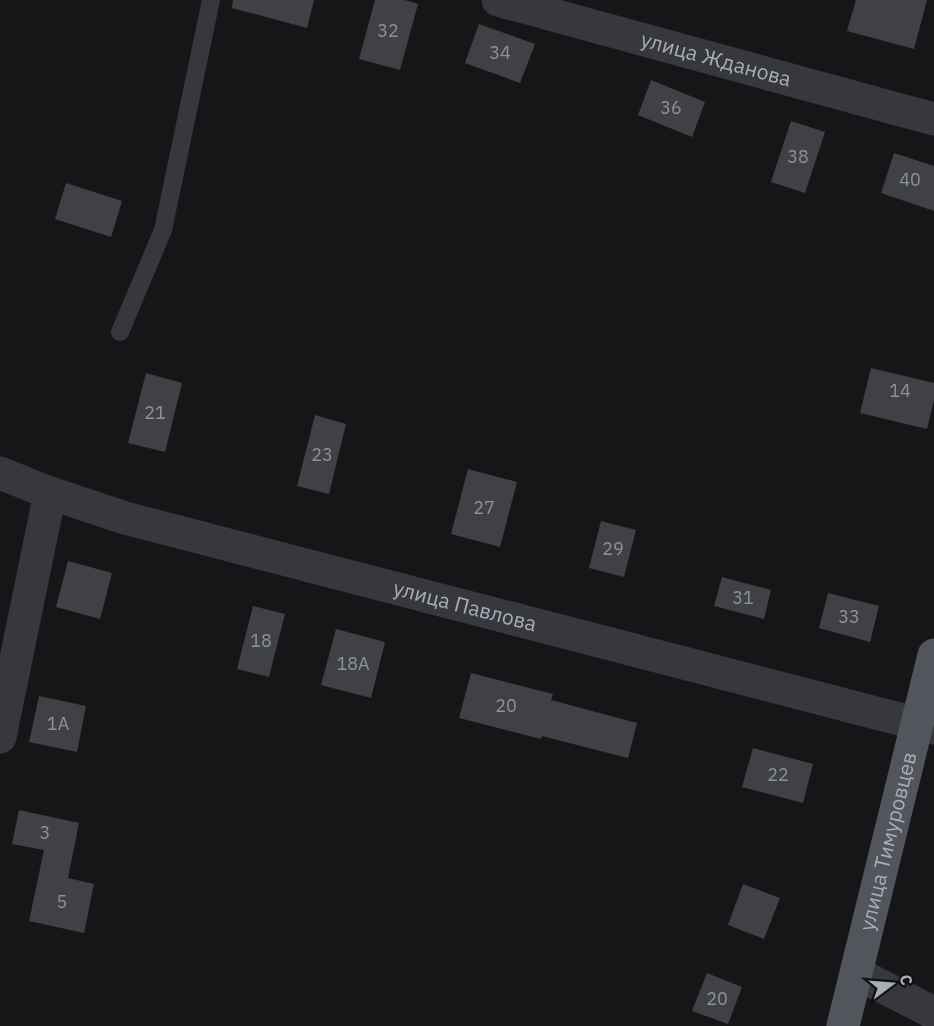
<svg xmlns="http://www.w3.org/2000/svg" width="934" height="1026" font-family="'IBM Plex Sans',sans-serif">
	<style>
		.building { fill: #404145 }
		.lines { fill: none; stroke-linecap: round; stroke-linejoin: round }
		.service { stroke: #37383d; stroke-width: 18 }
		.minor { stroke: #37383d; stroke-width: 33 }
		.primary { stroke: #53555c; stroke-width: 33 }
		.labels { text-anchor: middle; stroke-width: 4.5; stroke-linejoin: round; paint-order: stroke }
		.number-label { font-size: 18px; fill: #8e929b }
		.street-label { font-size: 21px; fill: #a8adb8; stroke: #111113 }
	</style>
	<rect width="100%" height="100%" fill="#161618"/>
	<!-- building -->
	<g class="building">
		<path d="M 233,0 L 314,0 L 307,28 L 232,8 Z"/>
		<path d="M 375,0 L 405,0 L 418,4 L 400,70 L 359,59 Z"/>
		<path d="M 856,0 L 927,0 L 914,49 L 847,31 Z"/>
		<path d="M 479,24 L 535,44 L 520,83 L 465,63 Z"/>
		<path d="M 651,80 L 705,102 L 692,137 L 638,115 Z"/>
		<path d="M 791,121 L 825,132 L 805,193 L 771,182 Z"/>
		<path d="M 894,153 L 934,166 L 934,211 L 881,193 Z"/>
		<path d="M 66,183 L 122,201 L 111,237 L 55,219 Z"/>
		<path d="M 871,368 L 934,383 L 934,400 L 927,429 L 860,413 Z"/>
		<path d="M 146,373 L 182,383 L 165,452 L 128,443 Z"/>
		<path d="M 315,415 L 346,424 L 329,494 L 297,486 Z"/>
		<path d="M 468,469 L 517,482 L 500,547 L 451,534 Z"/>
		<path d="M 601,521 L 636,530 L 624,577 L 589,568 Z"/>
		<path d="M 68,561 L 112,573 L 100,619 L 56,607 Z"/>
		<path d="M 722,577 L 771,590 L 764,619 L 714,606 Z"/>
		<path d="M 828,593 L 879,606 L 870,642 L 819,628 Z"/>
		<path d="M 253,606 L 285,614 L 269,677 L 237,669 Z"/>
		<path d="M 336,629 L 385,642 L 371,698 L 321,685 Z"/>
		<path d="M 471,673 L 553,694 L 551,700 L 637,723 L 628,758 L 542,736 L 541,739 L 459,718 Z"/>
		<path d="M 39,696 L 86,706 L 77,752 L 29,742 Z"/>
		<path d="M 753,748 L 813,764 L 803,803 L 742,787 Z"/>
		<path d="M 19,810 L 79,823 L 68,878 L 94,884 L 84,933 L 29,921 L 44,850 L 12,844 Z"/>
		<path d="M 743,884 L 780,898 L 764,939 L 728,925 Z"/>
		<path d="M 707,973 L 742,987 L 728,1024 L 692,1011 Z"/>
	</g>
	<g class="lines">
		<!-- service -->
		<path class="service" d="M 120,332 L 163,230 L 211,0"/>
		<!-- minor -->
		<g class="minor">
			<path id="s1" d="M 498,0 L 934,119"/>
			<path id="s2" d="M 0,473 L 50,493 L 125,518 L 934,728"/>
			<path d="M 0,737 L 50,493"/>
			<path d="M 856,973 L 934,1013"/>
		</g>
		<!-- primary -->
		<path class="primary" id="s3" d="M 843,1026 L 934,655"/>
	</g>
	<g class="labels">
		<!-- number labels -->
		<g class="number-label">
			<text x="388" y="37">32</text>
			<text x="500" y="59">34</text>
			<text x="671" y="114">36</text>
			<text x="798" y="163">38</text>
			<text x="910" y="186">40</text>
			<text x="900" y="397">14</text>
			<text x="155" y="419">21</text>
			<text x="322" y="461">23</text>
			<text x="484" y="514">27</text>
			<text x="613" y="555">29</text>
			<text x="743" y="604">31</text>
			<text x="849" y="623">33</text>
			<text x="261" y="647">18</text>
			<text x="353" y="670">18А</text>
			<text x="506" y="712">20</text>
			<text x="58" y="730">1А</text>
			<text x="778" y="781">22</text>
			<text x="45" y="839">3</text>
			<text x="62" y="908">5</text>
			<text x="717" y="1005">20</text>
		</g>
		<!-- street labels -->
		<g class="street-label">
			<text dy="7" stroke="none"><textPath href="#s1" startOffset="226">улица Жданова</textPath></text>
			<text dy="7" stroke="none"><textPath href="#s2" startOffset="484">улица Павлова</textPath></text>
			<text dy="7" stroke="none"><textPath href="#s3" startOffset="190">улица Тимуровцев</textPath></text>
		</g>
	</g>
	<!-- north arrow -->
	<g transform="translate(892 984) rotate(74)" stroke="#111113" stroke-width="4.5" paint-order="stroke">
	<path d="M0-4.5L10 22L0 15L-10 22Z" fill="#a8adb8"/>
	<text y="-9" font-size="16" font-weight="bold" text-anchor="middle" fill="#a8adb8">С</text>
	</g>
</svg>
